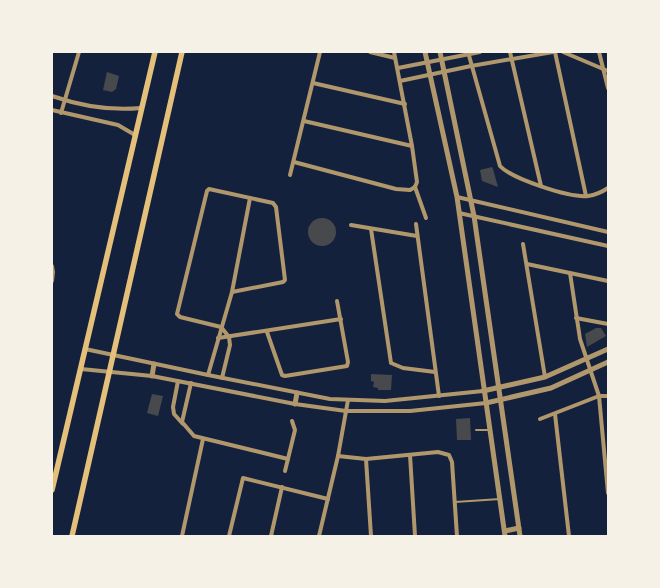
<svg xmlns="http://www.w3.org/2000/svg" width="660" height="588" font-family="Ubuntu,sans-serif">
	<style>
		.building { fill: #48494c }
		.lines { fill: none; stroke-linecap: round; stroke-linejoin: round }
		.service { stroke: #b1986c; stroke-width: 2 }
		.minor { stroke: #b1986c; stroke-width: 4 }
		.tertiary { stroke: #b1986c; stroke-width: 5 }
		.secondary { stroke: #e5c07b; stroke-width: 5.5 }
	</style>
	<rect width="100%" height="100%" fill="#14213d"/>
	<!-- building -->
	<g class="building">
		<path d="M 107,72 L 119,76 L 116,89 L 112,92 L 103,90 Z"/>
		<path d="M 492,167 L 493,169 L 498,187 L 482,181 L 480,170 Z"/>
		<circle cx="322" cy="232" r="14"/>
		<path d="M 596,328 L 601,328 L 606,336 L 587,347 L 585,334 Z"/>
		<path d="M 371,374 L 392,375 L 391,390 L 378,390 L 378,388 L 373,387 L 374,382 L 371,381 Z"/>
		<path d="M 152,394 L 163,396 L 158,416 L 147,413 Z"/>
		<path d="M 470,418 L 471,440 L 457,440 L 456,419 Z"/>
	</g>
	<g class="lines">
		<!-- service -->
		<g class="service">
			<path d="M 476,430 L 488,430"/>
			<path d="M 455,502 L 500,499"/>
		</g>
		<!-- minor -->
		<g class="minor">
			<path d="M 370,52 L 395,58"/>
			<path d="M 394,52 L 412,146 L 417,182 L 415,187"/>
			<path d="M 468,52 L 500,166 C 512,179 570,198 588,196 C 595,195 602,192 608,188"/>
			<path d="M 510,52 L 541,186"/>
			<path d="M 555,52 L 586,196"/>
			<path d="M 563,52 L 608,71"/>
			<path d="M 599,52 L 608,88"/>
			<path d="M 398,68 L 480,52"/>
			<path d="M 400,81 L 471,66 L 553,52"/>
			<path d="M 313,83 L 405,104"/>
			<path d="M 52,96 C 81,106 110,111 141,108"/>
			<path d="M 52,110 L 118,125 L 135,135"/>
			<path d="M 61,113 L 79,52"/>
			<path d="M 304,121 L 412,146"/>
			<path d="M 294,162 L 396,189 L 410,190 L 415,187"/>
			<path d="M 290,175 L 320,52"/>
			<path d="M 415,187 L 426,218"/>
			<path d="M 457,197 L 608,232"/>
			<path d="M 459,213 L 608,246"/>
			<path d="M 416,224 L 439,396"/>
			<path d="M 351,225 L 417,236"/>
			<path d="M 371,229 L 391,363 L 403,368 L 435,372"/>
			<path d="M 523,244 L 545,377"/>
			<path d="M 527,264 L 608,281"/>
			<path d="M 52,266 L 53,272 L 52,281"/>
			<path d="M 570,273 L 580,339 L 599,396 L 608,493"/>
			<path d="M 576,318 L 608,324"/>
			<path d="M 267,332 L 282,375 L 285,376 L 347,366 L 348,362 L 337,301"/>
			<path d="M 229,337 L 221,327 L 180,317 L 177,314 L 207,191 L 209,189 L 273,203 L 276,207 L 285,280 L 283,282 L 232,292"/>
			<path d="M 218,338 L 341,319"/>
			<path d="M 85,349 L 208,375 L 330,399 L 385,401 L 483,391"/>
			<path d="M 81,369 L 152,376 L 295,404 L 346,411 L 410,411 L 486,403"/>
			<path d="M 208,375 L 232,292 L 250,198"/>
			<path d="M 222,378 L 230,345 L 229,337"/>
			<path d="M 178,381 L 173,407 L 174,414 L 183,424"/>
			<path d="M 191,383 L 182,422 L 194,436 L 288,459"/>
			<path d="M 555,414 L 569,536"/>
			<path d="M 540,419 L 599,396 L 608,396"/>
			<path d="M 410,455 L 415,536"/>
			<path d="M 338,456 L 366,459 L 438,452 L 449,455 L 452,462 L 457,536"/>
			<path d="M 366,459 L 371,536"/>
			<path d="M 285,471 L 295,430 L 292,421"/>
			<path d="M 182,536 L 203,439"/>
			<path d="M 229,536 L 243,478 L 328,499"/>
			<path d="M 271,536 L 282,487"/>
			<path d="M 319,536 L 338,456 L 348,400"/>
		</g>
		<!-- tertiary -->
		<g class="tertiary">
			<path d="M 425,52 L 457,197 L 505,536"/>
			<path d="M 440,52 L 474,216 L 520,536"/>
			<path d="M 152,376 L 154,364"/>
			<path d="M 483,391 L 545,377 L 608,349"/>
			<path d="M 486,403 L 551,388 L 608,362"/>
			<path d="M 295,404 L 297,393"/>
			<path d="M 505,531 L 519,528"/>
		</g>
		<!-- secondary -->
		<g class="secondary">
			<path d="M 52,490 L 155,52"/>
			<path d="M 72,536 L 182,52"/>
		</g>
	</g>
	<!-- border -->
	<rect width="660" height="588" fill="none" stroke="#f6f1e7" stroke-width="106"/>
</svg>
